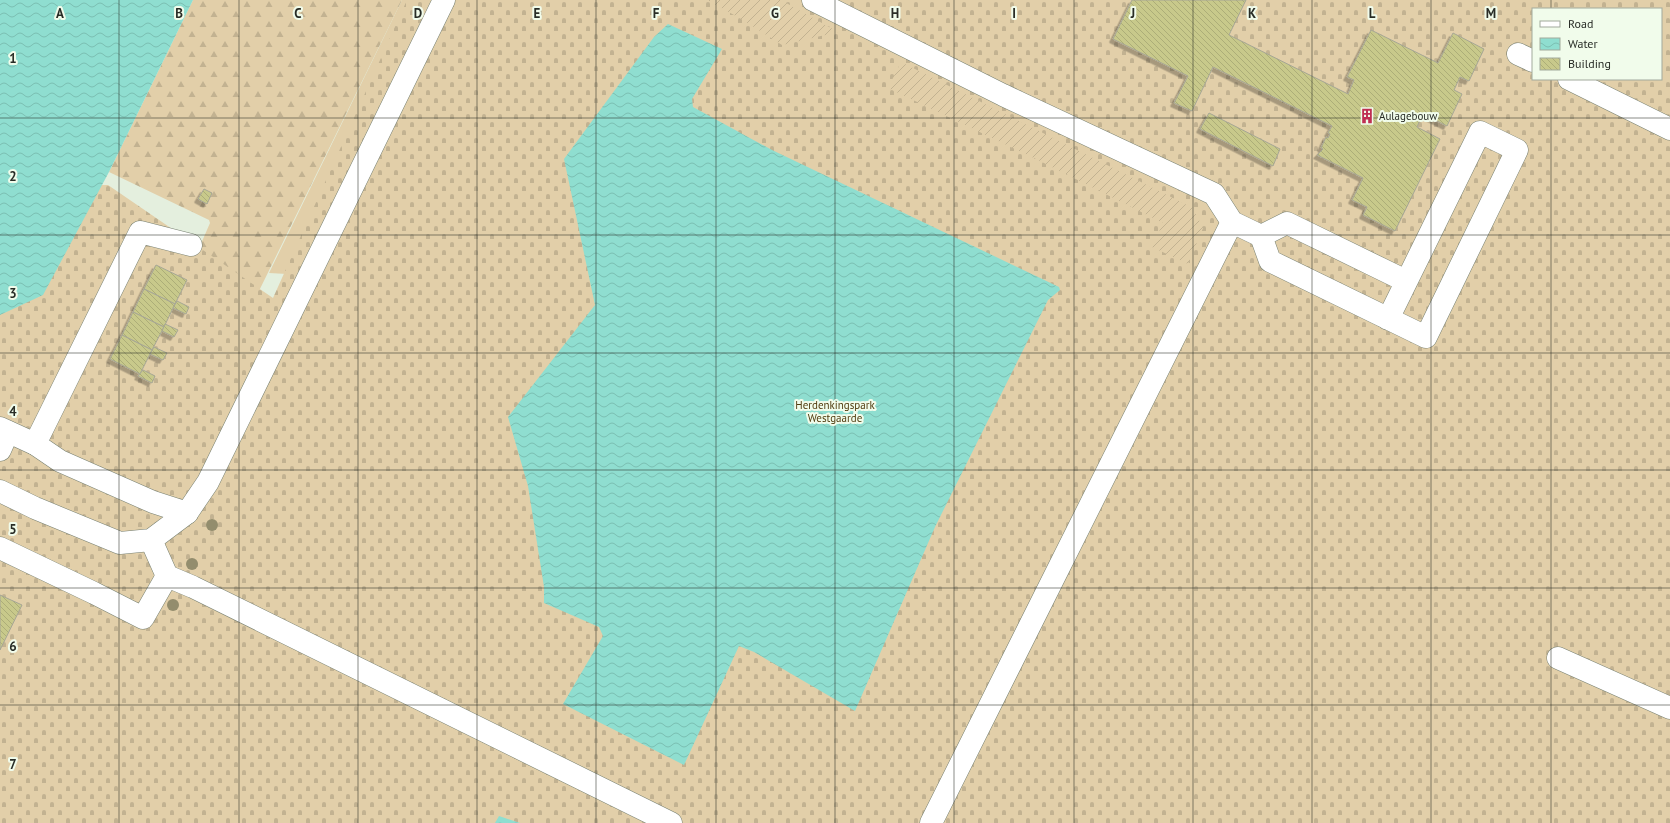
<svg xmlns="http://www.w3.org/2000/svg" width="1670" height="823" font-family="'PT Sans',sans-serif">
	<style>
		.grass { fill: #e2cfa9 }
		.forest { fill: url(#forest-firs) }
		.cemetery { fill: url(#cemetery-stones); fill-rule: evenodd }
		.garden { fill: url(#garden-furrows) }
		.water { fill: url(#water-waves) }
		.building { fill: url(#building-back-hatch); stroke: #a6a695; filter: url(#shadow) }
		.lines { fill: none; stroke-linecap: round; stroke-linejoin: round }
		.minor-casing { stroke: #788172; stroke-width: 23 }
		.minor { stroke: #fff; stroke-width: 22 }
		.tree { fill: #938d6d }
		.grid { fill: none; stroke: #282c26; stroke-width: 1; stroke-opacity: 0.55 }
		.labels { text-anchor: middle; stroke-width: 4; stroke-linejoin: round; paint-order: stroke }
		.poi-label { font-size: 11px; fill: #282c26; stroke: #f1fceb; text-anchor: start }
		.park-label { font-size: 11px; fill: #513d10; stroke: #f1fceb }
		.grid-label { font-size: 13px; text-anchor: middle; font-weight: bold; fill: #282c26; stroke: #f1fceb; stroke-width: 4; stroke-linejoin: round; paint-order: stroke }
	</style>
	<defs>
		<pattern id="forest-firs" width="22" height="20" patternUnits="userSpaceOnUse"><rect width="22" height="20" fill="#e2cfa9"/><path d="M5 1l3.5 6h-7zM16 11l3.5 6h-7z" fill="#c2b291"/></pattern>
		<pattern id="cemetery-stones" width="16" height="16" patternUnits="userSpaceOnUse"><rect width="16" height="16" fill="#e2cfa9"/><path d="M2 7V4a2 2 0 0 1 4 0v3zM10 15v-3a2 2 0 0 1 4 0v3z" fill="#c2b291"/></pattern>
		<pattern id="garden-furrows" width="10" height="10" patternUnits="userSpaceOnUse"><rect width="10" height="10" fill="#e2cfa9"/><path d="M-1 1l2-2M0 10L10 0M9 11l2-2" fill="none" stroke="#c2b291"/></pattern>
		<pattern id="water-waves" width="16" height="10" patternUnits="userSpaceOnUse"><rect width="16" height="10" fill="#8fded0"/><path d="M0 5q4-4 8 0t8 0" fill="none" stroke="#7bbfb2"/></pattern>
		<pattern id="building-back-hatch" width="6" height="6" patternUnits="userSpaceOnUse"><rect width="6" height="6" fill="#c8c98b"/><path d="M-1 5l2 2M0 0l6 6M5-1l2 2" fill="none" stroke="#acad78"/></pattern>
		<filter id="shadow"><feDropShadow dx="-3.5" dy="3.5" stdDeviation="0" flood-color="#0004"/></filter>
	</defs>
	<rect width="100%" height="100%" fill="#e4efde"/>
	<!-- grass -->
	<path class="grass" d="M 402,0 L 424,0 L 287,274 L 269,273 Z"/>
	<!-- forest -->
	<path class="forest" d="M 193,0 L 402,0 L 256,297 L 190,269 L 210,223 L 209,220 L 109,172 Z"/>
	<!-- cemetery -->
	<path class="cemetery" d="M 407,0 L 1670,0 L 1670,823 L 0,823 L 0,186 L 108,185 L 273,298 ZM 1533,9 L 1661,9 L 1661,79 L 1533,79 Z"/>
	<!-- garden -->
	<g class="garden">
		<path d="M 707,0 L 781,0 L 838,32 L 782,45 L 743,20 Z"/>
		<path d="M 901,62 L 1193,208 L 1203,228 L 1188,264 L 1152,247 L 1163,223 L 1038,160 L 888,88 Z"/>
	</g>
	<!-- water -->
	<g class="water">
		<path d="M 0,0 L 193,0 L 109,172 L 43,295 L 0,315 Z"/>
		<path d="M 668,24 L 722,49 L 692,99 L 693,107 L 772,150 L 1059,287 L 1060,290 L 1048,300 L 935,527 L 855,711 L 754,652 L 739,646 L 684,765 L 563,704 L 603,636 L 599,627 L 544,603 L 544,587 L 528,486 L 508,417 L 595,305 L 564,159 L 654,37 Z"/>
		<path d="M 499,816 L 520,823 L 495,823 Z"/>
	</g>
	<!-- building -->
	<g class="building">
		<path d="M 1132,0 L 1246,0 L 1229,35 L 1348,94 L 1354,80 L 1347,77 L 1371,30 L 1438,63 L 1453,33 L 1484,49 L 1469,81 L 1460,77 L 1454,90 L 1462,94 L 1447,126 L 1423,114 L 1417,127 L 1440,139 L 1395,231 L 1363,215 L 1367,207 L 1352,200 L 1363,178 L 1317,155 L 1323,149 L 1321,148 L 1326,137 L 1328,138 L 1330,134 L 1328,133 L 1332,126 L 1213,67 L 1192,111 L 1174,103 L 1188,76 L 1113,39 Z"/>
		<path d="M 1209,113 L 1280,149 L 1273,166 L 1200,129 Z"/>
		<path d="M 204,189 L 212,193 L 207,204 L 198,199 Z"/>
		<path d="M 156,265 L 187,280 L 175,304 L 144,289 Z"/>
		<path d="M 144,289 L 175,304 L 164,327 L 133,312 Z"/>
		<path d="M 177,301 L 189,307 L 186,314 L 173,308 Z"/>
		<path d="M 133,312 L 164,327 L 152,350 L 122,335 Z"/>
		<path d="M 165,324 L 178,330 L 174,337 L 162,331 Z"/>
		<path d="M 122,335 L 152,350 L 140,374 L 110,359 Z"/>
		<path d="M 154,347 L 167,353 L 163,360 L 150,354 Z"/>
		<path d="M 143,370 L 155,376 L 152,383 L 138,376 Z"/>
		<path d="M 0,595 L 22,605 L 0,650 Z"/>
	</g>
	<g class="lines">
		<!-- minor casing -->
		<g class="minor-casing">
			<g id="minor">
				<path d="M 813,0 L 1003,95 L 1214,194 L 1232,222 L 1261,236 L 1287,223 L 1406,281"/>
				<path d="M 1518,54 L 1533,61"/>
				<path d="M 1569,79 L 1670,129"/>
				<path d="M 1261,236 L 1270,261 L 1426,337 L 1517,150 L 1480,132 L 1388,319"/>
				<path d="M 0,428 L 35,444 L 60,461 L 153,502 L 187,513"/>
				<path d="M 35,444 L 140,232 L 191,245"/>
				<path d="M 0,450 L 8,432"/>
				<path d="M 0,491 L 35,508 L 120,543 L 151,540 L 187,513 L 208,482 L 444,0"/>
				<path d="M 151,540 L 167,576 L 193,587 L 671,823"/>
				<path d="M 0,548 L 94,593 L 143,618 L 167,576"/>
				<path d="M 1558,658 L 1670,708"/>
				<path d="M 931,823 L 1232,222"/>
			</g>
		</g>
		<!-- minor -->
		<use href="#minor" class="minor"/>
	</g>
	<!-- trees -->
	<g class="tree">
		<circle cx="212" cy="525" r="6"/>
		<circle cx="192" cy="564" r="6"/>
		<circle cx="173" cy="605" r="6"/>
	</g>
	<!-- grid -->
	<path class="grid" d="M 119,0 L 119,823M 239,0 L 239,823M 358,0 L 358,823M 477,0 L 477,823M 596,0 L 596,823M 716,0 L 716,823M 835,0 L 835,823M 954,0 L 954,823M 1074,0 L 1074,823M 1193,0 L 1193,823M 1312,0 L 1312,823M 1431,0 L 1431,823M 1551,0 L 1551,9M 1551,79 L 1551,823M 0,118 L 1670,118M 0,235 L 1670,235M 0,353 L 1670,353M 0,470 L 1670,470M 0,588 L 1670,588M 0,705 L 1670,705"/>
	<!-- icons -->
	<defs>
		<g id="building-bare" transform="scale(1.2)"><path d="M-4-6H4V6H1V3H-1V6H-4ZM-2.5-4.3h1.7v1.8h-1.7ZM.8-4.3h1.7v1.8H.8ZM-2.5-1h1.7V.8h-1.7ZM.8-1h1.7V.8H.8Z" fill="#bf2f53" stroke="#f1fceb" stroke-width="2.5" paint-order="stroke"/></g>
	</defs>
	<g fill-rule="evenodd">
		<use href="#building-bare" x="1367" y="116"/>
	</g>
	<g class="labels">
		<!-- poi labels -->
		<g class="poi-label">
			<text x="1379" y="120">Aulagebouw</text>
		</g>
		<!-- park labels -->
		<g class="park-label">
			<text x="835" y="409">Herdenkingspark<tspan x="835" dy="13">Westgaarde</tspan></text>
		</g>
	</g>
	<g class="grid-label">
		<text x="60" y="18">A</text>
		<text x="179" y="18">B</text>
		<text x="298" y="18">C</text>
		<text x="418" y="18">D</text>
		<text x="537" y="18">E</text>
		<text x="656" y="18">F</text>
		<text x="775" y="18">G</text>
		<text x="895" y="18">H</text>
		<text x="1014" y="18">I</text>
		<text x="1133" y="18">J</text>
		<text x="1252" y="18">K</text>
		<text x="1372" y="18">L</text>
		<text x="1491" y="18">M</text>
		<text x="13" y="63">1</text>
		<text x="13" y="181">2</text>
		<text x="13" y="298">3</text>
		<text x="13" y="416">4</text>
		<text x="13" y="534">5</text>
		<text x="13" y="651">6</text>
		<text x="13" y="769">7</text>
	</g>
	<!-- legend -->
	<rect x="1532" y="8" width="130" height="72" fill="#f1fceb" stroke="#a1a99c"/>
	<rect x="1540" y="21" width="20" height="6" fill="#ffffff" stroke="#a1a99c"/>
	<text x="1568" y="28" font-size="12" fill="#282c26">Road</text>
	<rect x="1540" y="38" width="20" height="12" fill="url(#water-waves)" stroke="#a1a99c"/>
	<text x="1568" y="48" font-size="12" fill="#282c26">Water</text>
	<rect x="1540" y="58" width="20" height="12" fill="url(#building-back-hatch)" stroke="#a1a99c"/>
	<text x="1568" y="68" font-size="12" fill="#282c26">Building</text>
</svg>
